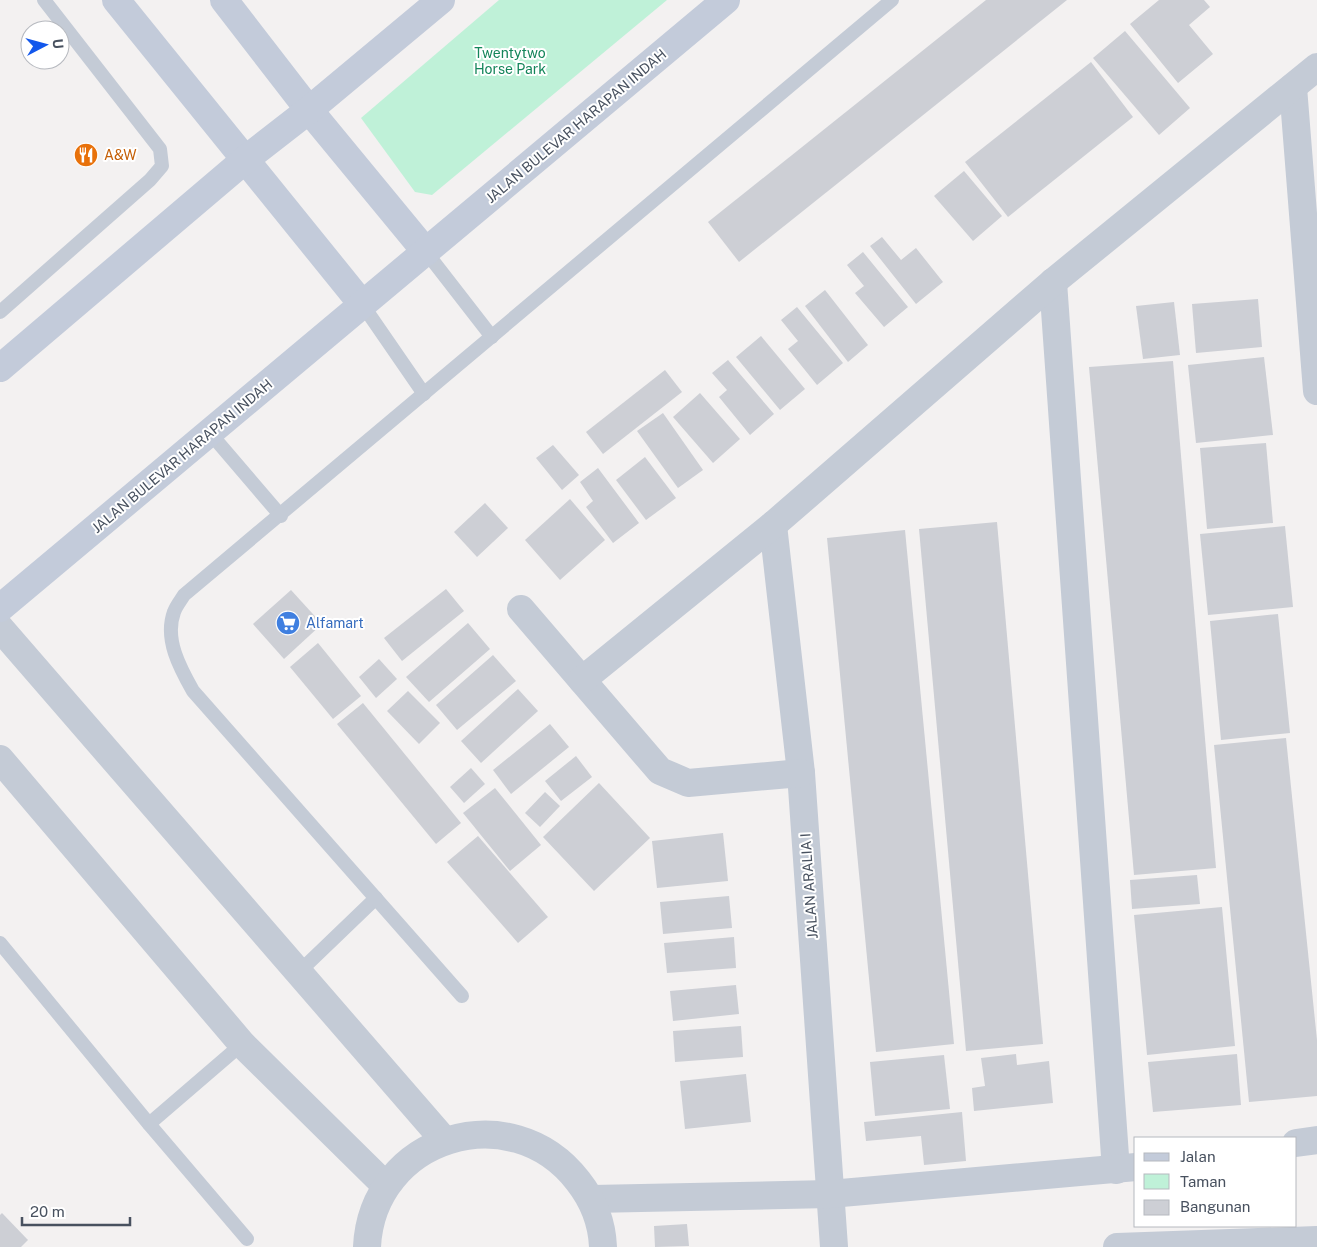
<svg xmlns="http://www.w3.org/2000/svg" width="1317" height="1247" font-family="'Public Sans',sans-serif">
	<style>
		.green { fill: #bff1d8 }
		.building { fill: #cdcfd5 }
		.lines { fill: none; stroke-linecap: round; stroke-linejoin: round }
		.lane { stroke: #c4cbd6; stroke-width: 14 }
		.street { stroke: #c4cbd6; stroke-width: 28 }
		.secondary { stroke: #c3cbda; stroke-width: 28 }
		.labels { text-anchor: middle; stroke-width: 4; stroke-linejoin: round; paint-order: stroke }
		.park-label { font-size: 14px; fill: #14855a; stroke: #fff }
		.street-label { font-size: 14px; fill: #48515f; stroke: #fff }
		.food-label { font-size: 14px; fill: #c56008; stroke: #fff; text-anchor: start }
		.shop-label { font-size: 14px; fill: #366cbe; stroke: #fff; text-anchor: start }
	</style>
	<rect width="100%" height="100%" fill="#f3f1f1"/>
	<!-- green -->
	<path class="green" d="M 499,0 L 667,0 L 432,195 L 415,192 L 361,118 Z"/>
	<!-- building -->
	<g class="building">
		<path d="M 986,0 L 1067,0 L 739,262 L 708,222 Z"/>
		<path d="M 1159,0 L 1204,0 L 1210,7 L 1189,25 L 1213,54 L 1178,83 L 1130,24 Z"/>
		<path d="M 1125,31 L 1190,108 L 1159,135 L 1093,58 Z"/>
		<path d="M 1091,62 L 1133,117 L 1008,217 L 965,162 Z"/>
		<path d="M 964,171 L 1002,216 L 973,241 L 934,196 Z"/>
		<path d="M 882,237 L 901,260 L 916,248 L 943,282 L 916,304 L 870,246 Z"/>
		<path d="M 863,252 L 908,307 L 884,327 L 855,293 L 864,286 L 847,265 Z"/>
		<path d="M 825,290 L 868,345 L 848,362 L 805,306 Z"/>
		<path d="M 1258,299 L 1262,347 L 1196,353 L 1192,304 Z"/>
		<path d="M 1174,302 L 1180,355 L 1143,359 L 1136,306 Z"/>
		<path d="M 797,307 L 843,363 L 817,385 L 788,349 L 798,341 L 781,320 Z"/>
		<path d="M 761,336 L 805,389 L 780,410 L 736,357 Z"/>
		<path d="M 1264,357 L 1273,435 L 1196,443 L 1188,365 Z"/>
		<path d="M 728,360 L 774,414 L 750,435 L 719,397 L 727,390 L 712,373 Z"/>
		<path d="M 1173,361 L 1216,868 L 1134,875 L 1089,367 Z"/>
		<path d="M 665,370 L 682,392 L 603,454 L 586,432 Z"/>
		<path d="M 700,393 L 740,439 L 713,463 L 673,417 Z"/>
		<path d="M 663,413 L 703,470 L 678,488 L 637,431 Z"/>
		<path d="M 1266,443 L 1273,523 L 1207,529 L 1200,448 Z"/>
		<path d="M 553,445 L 579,475 L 562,490 L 536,458 Z"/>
		<path d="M 645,457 L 676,498 L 646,520 L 616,480 Z"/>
		<path d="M 598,468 L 639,523 L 613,543 L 586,507 L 593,501 L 580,482 Z"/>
		<path d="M 570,499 L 605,540 L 560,580 L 525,540 Z"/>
		<path d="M 485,503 L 508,528 L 477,557 L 454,532 Z"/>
		<path d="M 997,522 L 1043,1044 L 966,1051 L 919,529 Z"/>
		<path d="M 1285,526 L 1293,607 L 1208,615 L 1200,534 Z"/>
		<path d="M 905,530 L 954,1044 L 876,1052 L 827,538 Z"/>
		<path d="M 446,589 L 464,611 L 402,661 L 384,638 Z"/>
		<path d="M 291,590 L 322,624 L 284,659 L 253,624 Z"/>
		<path d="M 1278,614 L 1290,733 L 1221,740 L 1210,621 Z"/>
		<path d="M 468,623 L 490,649 L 429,702 L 406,677 Z"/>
		<path d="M 318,643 L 361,696 L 333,719 L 290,667 Z"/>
		<path d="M 493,655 L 516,681 L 457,730 L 436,705 Z"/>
		<path d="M 379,659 L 397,679 L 376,698 L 359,677 Z"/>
		<path d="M 518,689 L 538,711 L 481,763 L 461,741 Z"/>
		<path d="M 408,691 L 440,723 L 419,744 L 387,711 Z"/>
		<path d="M 363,703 L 461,823 L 436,844 L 337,724 Z"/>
		<path d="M 550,724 L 569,747 L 511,794 L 493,770 Z"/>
		<path d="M 1286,738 L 1317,1040 L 1317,1096 L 1249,1102 L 1214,745 Z"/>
		<path d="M 576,756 L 592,777 L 561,801 L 545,781 Z"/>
		<path d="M 471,768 L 485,784 L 464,803 L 450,787 Z"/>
		<path d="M 599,783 L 650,838 L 594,891 L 543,837 Z"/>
		<path d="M 495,788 L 541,845 L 510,871 L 463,813 Z"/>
		<path d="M 545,792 L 560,806 L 540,827 L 525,813 Z"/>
		<path d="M 723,833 L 728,881 L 657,888 L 652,841 Z"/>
		<path d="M 478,836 L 548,917 L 518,943 L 447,862 Z"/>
		<path d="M 1197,875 L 1200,904 L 1132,909 L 1130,880 Z"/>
		<path d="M 729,896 L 732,928 L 663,934 L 660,902 Z"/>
		<path d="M 1222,907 L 1235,1046 L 1147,1055 L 1134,915 Z"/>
		<path d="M 734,937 L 736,968 L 667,973 L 664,943 Z"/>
		<path d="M 736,985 L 739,1014 L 673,1021 L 670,991 Z"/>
		<path d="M 741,1026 L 743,1057 L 675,1062 L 673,1031 Z"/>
		<path d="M 1016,1054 L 1017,1065 L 1049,1061 L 1053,1103 L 974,1111 L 972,1088 L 985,1086 L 981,1058 Z"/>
		<path d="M 1237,1054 L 1241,1105 L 1153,1112 L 1148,1062 Z"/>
		<path d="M 944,1055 L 950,1109 L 875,1116 L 870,1062 Z"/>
		<path d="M 746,1074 L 751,1122 L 685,1129 L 680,1081 Z"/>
		<path d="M 962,1112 L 966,1161 L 924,1165 L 921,1136 L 866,1141 L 864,1122 Z"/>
		<path d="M 2,1213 L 28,1240 L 21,1247 L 0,1247 L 0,1215 Z"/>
		<path d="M 687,1224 L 689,1246 L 655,1247 L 654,1226 Z"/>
	</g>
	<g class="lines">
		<!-- lane -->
		<g class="lane">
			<path d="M 426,252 L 492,337"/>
			<path d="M 362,304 L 424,394"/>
			<path d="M 0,312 L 150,180 L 162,166 L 160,149 L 44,0"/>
			<path d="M 210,433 L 281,516"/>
			<path d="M 0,943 L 149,1124 L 247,1239"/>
			<path d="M 299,972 L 376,898"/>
			<path d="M 462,996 L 193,691 C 180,668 164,639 174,612 C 176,606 181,600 184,595 L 892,0"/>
			<path d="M 149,1124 L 242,1044"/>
		</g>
		<!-- street -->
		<g class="street">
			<path d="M 1293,87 L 1317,391"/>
			<path d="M 1053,282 L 1116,1170"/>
			<path d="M 773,525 L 801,773 L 834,1247"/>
			<path d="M 521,609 L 660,771 L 688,783 L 801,773"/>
			<path d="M 0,628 L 444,1140"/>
			<path d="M 582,680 L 773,525 L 1053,282 L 1317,67"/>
			<path d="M 0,759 L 242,1044 L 385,1185"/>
			<path d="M 1296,1143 L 1317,1140"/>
			<path d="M 592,1199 L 830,1194 L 1136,1167"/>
			<path d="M 367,1247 C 372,1137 511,1094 578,1181 C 593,1200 602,1222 603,1247"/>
			<path d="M 1117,1247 L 1317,1240"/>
		</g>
		<!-- secondary -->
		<g class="secondary">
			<path d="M 116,0 L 362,304"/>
			<path d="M 224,0 L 309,110 L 426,252"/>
			<path d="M 0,368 L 246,159 L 309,110 L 441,0"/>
			<path d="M 0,608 L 726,0"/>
		</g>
	</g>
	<!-- icons -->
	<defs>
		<g id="restaurant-disc" transform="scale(1.25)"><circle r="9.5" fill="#e8710a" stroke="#fff"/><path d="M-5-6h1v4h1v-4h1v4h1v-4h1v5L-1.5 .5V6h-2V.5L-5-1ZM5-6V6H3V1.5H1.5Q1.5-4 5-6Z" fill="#fff"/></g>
		<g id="supermarket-disc" transform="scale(1.25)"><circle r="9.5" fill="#3f7fe0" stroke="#fff"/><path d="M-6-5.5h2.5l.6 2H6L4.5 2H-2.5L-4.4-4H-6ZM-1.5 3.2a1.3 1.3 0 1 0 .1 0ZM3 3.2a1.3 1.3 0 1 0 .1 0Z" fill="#fff"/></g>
	</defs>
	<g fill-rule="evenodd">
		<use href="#restaurant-disc" x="86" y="155"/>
		<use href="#supermarket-disc" x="288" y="623"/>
	</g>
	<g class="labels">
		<!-- park labels -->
		<g class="park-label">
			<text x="510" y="58">Twentytwo<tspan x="510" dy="16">Horse Park</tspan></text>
		</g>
		<!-- street labels -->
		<g class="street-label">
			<text transform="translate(576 126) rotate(-40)" y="5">JALAN BULEVAR HARAPAN INDAH</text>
			<text transform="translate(182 456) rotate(-40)" y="5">JALAN BULEVAR HARAPAN INDAH</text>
			<text transform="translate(809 886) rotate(-94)" y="5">JALAN ARALIA I</text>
		</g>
		<!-- food labels -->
		<g class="food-label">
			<text x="104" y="160">A&amp;W</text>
		</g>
		<!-- shop labels -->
		<g class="shop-label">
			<text x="306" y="628">Alfamart</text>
		</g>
	</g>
	<!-- legend -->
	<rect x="1134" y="1137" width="162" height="90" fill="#ffffff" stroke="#b6b9bf"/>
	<rect x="1144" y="1153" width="25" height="8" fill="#c3cbda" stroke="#b6b9bf"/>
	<text x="1180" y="1162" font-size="15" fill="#48515f">Jalan</text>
	<rect x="1144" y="1174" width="25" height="15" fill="#bff1d8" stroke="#b6b9bf"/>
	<text x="1180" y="1187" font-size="15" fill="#48515f">Taman</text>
	<rect x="1144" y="1200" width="25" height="15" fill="#cdcfd5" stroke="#b6b9bf"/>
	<text x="1180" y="1212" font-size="15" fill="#48515f">Bangunan</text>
	<!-- north arrow -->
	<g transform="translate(45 45) rotate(84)"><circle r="24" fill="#ffffff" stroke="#b6b9bf"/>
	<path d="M0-4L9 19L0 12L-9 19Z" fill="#1257ec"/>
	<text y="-8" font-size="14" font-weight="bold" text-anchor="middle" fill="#48515f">U</text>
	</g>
	<!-- scale -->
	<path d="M22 1217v8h108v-8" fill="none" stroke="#48515f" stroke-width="2.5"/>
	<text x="30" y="1217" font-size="15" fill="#48515f" stroke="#ffffff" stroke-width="4" paint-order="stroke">20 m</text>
</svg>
